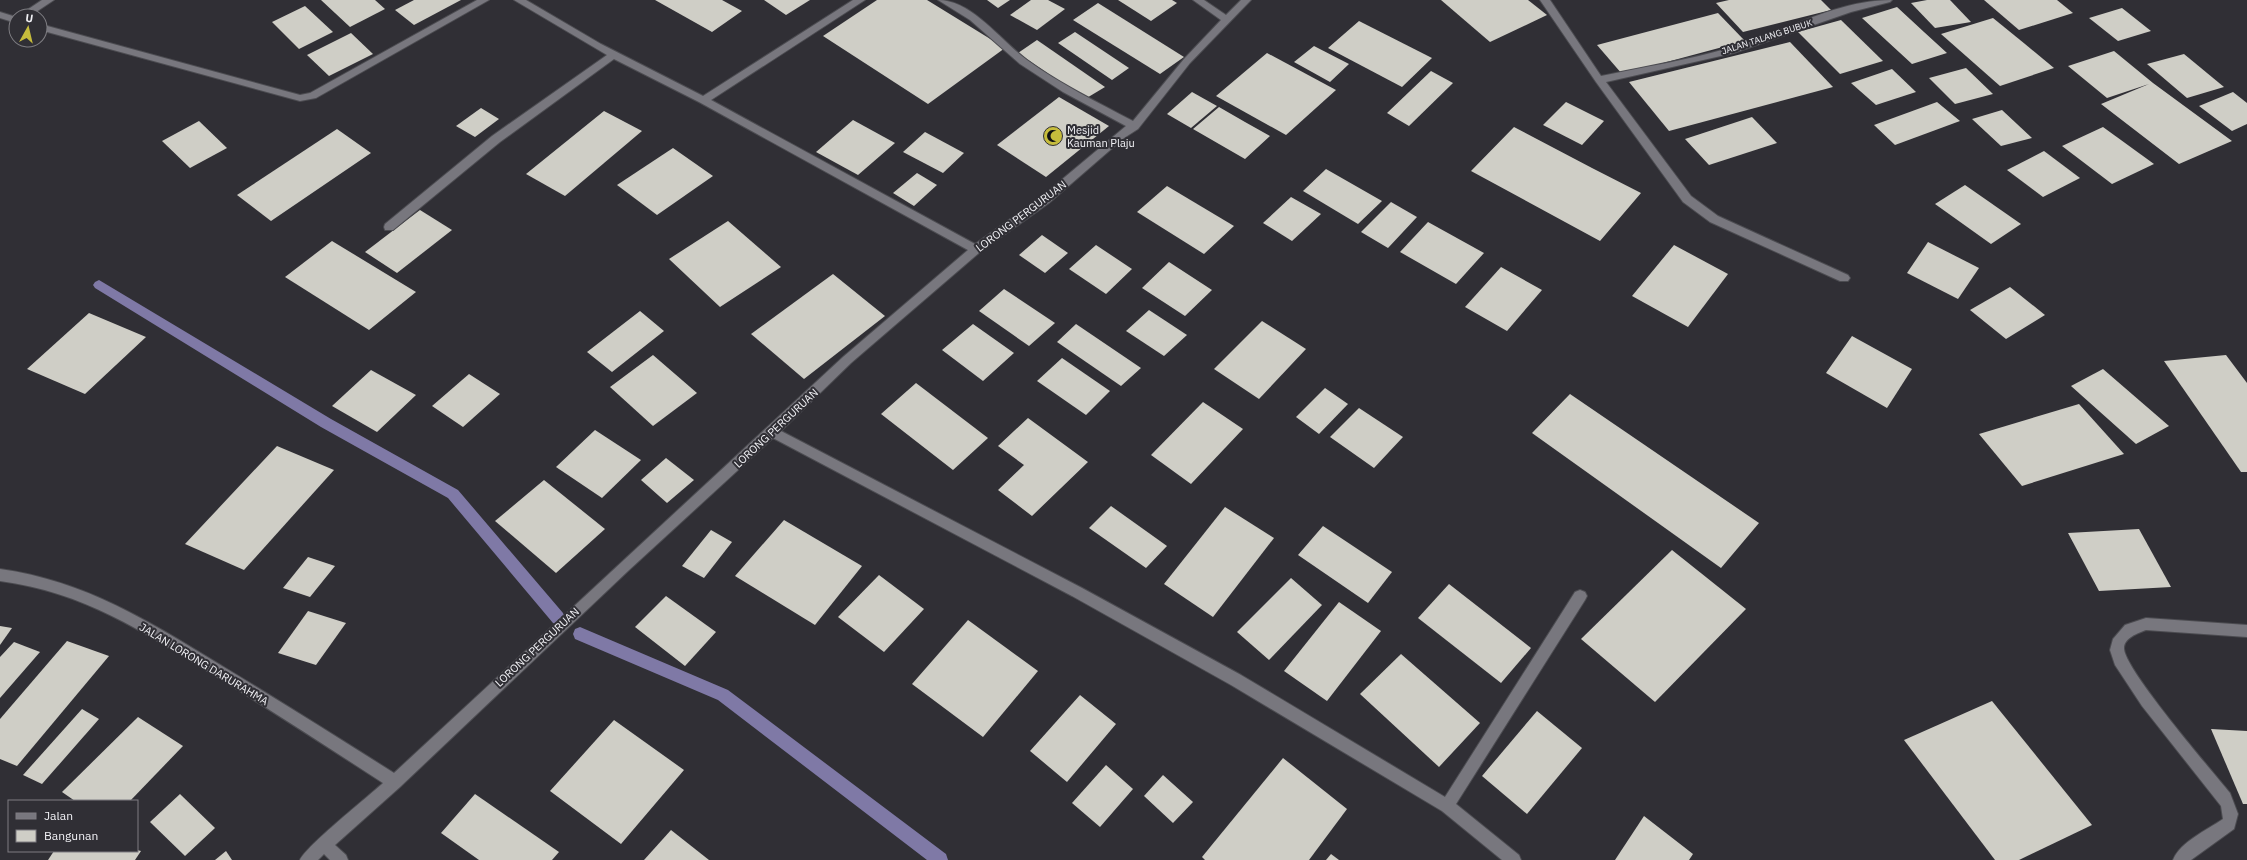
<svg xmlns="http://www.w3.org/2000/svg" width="2247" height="860" font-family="'IBM Plex Sans',sans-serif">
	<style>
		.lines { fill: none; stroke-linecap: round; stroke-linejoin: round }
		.stream { fill: #7f79a6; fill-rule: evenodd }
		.building { fill: #cfcec6 }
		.street-casing { stroke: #4c4c51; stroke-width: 2 }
		.street { fill: #78777e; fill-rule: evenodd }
		.labels { text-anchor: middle; stroke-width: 4; stroke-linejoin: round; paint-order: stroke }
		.far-street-label { font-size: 9px; fill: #f2f2f6; stroke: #302f35 }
		.poi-label { font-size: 11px; fill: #f2f2f6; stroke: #302f35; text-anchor: start }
		.street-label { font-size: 11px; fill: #f2f2f6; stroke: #302f35 }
	</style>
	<rect width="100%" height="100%" fill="#302f35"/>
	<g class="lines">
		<!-- stream -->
		<g class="stream">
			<path d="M 99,280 L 331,419 L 458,490 L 563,613 L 565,618 L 563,623 L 558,625 L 553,623 L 448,498 L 321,427 L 95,288 L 93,285 L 95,282 Z"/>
			<path d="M 580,627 L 728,690 L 946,854 L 948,860 L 927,860 L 718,700 L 575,639 L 573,634 L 575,629 Z"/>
		</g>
	</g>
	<!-- building -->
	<g class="building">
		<path d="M 321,0 L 375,0 L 385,9 L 350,27 Z"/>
		<path d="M 414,0 L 461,0 L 414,25 L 395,10 Z"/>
		<path d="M 655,0 L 722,0 L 742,11 L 712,32 Z"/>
		<path d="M 764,0 L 810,0 L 786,15 Z"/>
		<path d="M 877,0 L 927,0 L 1005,48 L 928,104 L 823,36 Z"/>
		<path d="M 987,0 L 1010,0 L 998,8 Z"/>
		<path d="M 1031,0 L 1048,0 L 1065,9 L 1037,30 L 1010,15 Z"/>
		<path d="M 1118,0 L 1172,0 L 1177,3 L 1151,21 Z"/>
		<path d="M 1441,0 L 1528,0 L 1547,15 L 1490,42 Z"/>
		<path d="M 1729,0 L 1821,0 L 1831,10 L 1743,32 L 1716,3 Z"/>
		<path d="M 1927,0 L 1950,0 L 1971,22 L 1935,28 L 1911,3 Z"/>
		<path d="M 1984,0 L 2057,0 L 2073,13 L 2019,30 Z"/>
		<path d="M 1098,3 L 1184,57 L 1160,74 L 1073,20 Z"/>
		<path d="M 305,6 L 333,32 L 299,49 L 272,22 Z"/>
		<path d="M 1897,7 L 1924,32 L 1947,53 L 1912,64 L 1862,18 Z"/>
		<path d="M 2122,8 L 2151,31 L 2118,41 L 2089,18 Z"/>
		<path d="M 1718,13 L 1745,41 L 1622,74 L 1597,45 Z"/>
		<path d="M 1993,18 L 2025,44 L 2054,68 L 2000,86 L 1941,34 Z"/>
		<path d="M 1841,20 L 1883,61 L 1840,74 L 1798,32 Z"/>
		<path d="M 1359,21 L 1432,58 L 1402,87 L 1328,48 Z"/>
		<path d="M 1075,32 L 1129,68 L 1112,80 L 1058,43 Z"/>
		<path d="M 351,33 L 373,54 L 329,76 L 307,55 Z"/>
		<path d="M 1037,40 L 1105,87 L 1085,99 L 1018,53 Z"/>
		<path d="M 1790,42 L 1833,87 L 1669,131 L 1629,82 Z"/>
		<path d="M 1314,46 L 1349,64 L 1330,82 L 1294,62 Z"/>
		<path d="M 2114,51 L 2153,83 L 2232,141 L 2179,164 L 2101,104 L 2149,84 L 2107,98 L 2068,66 Z"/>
		<path d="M 1267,53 L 1336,90 L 1286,135 L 1216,96 Z"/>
		<path d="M 2184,54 L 2224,87 L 2187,98 L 2147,64 Z"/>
		<path d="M 1966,68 L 1993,94 L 1955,104 L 1929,78 Z"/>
		<path d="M 1892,69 L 1916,92 L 1876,105 L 1851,83 Z"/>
		<path d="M 1431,71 L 1453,83 L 1409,126 L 1387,113 Z"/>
		<path d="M 1192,92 L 1217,106 L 1191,128 L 1167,114 Z"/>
		<path d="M 2233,92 L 2247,103 L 2247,124 L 2232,131 L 2199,106 Z"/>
		<path d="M 1059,97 L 1109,126 L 1046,177 L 997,145 Z"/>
		<path d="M 1566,102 L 1604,121 L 1582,145 L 1543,125 Z"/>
		<path d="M 1937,102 L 1960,121 L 1895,145 L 1874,125 Z"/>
		<path d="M 1219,107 L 1245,122 L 1270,136 L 1245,159 L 1193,129 Z"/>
		<path d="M 481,108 L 499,119 L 475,137 L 456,126 Z"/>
		<path d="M 2002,110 L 2032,138 L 2001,146 L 1972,119 Z"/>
		<path d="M 604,111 L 642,131 L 565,196 L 526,174 Z"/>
		<path d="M 1752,117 L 1777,143 L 1709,165 L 1685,139 Z"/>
		<path d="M 853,120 L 895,143 L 858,175 L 816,152 Z"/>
		<path d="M 199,121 L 227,148 L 190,168 L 162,141 Z"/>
		<path d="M 1514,127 L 1592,168 L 1641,193 L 1600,241 L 1471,171 Z"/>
		<path d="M 2103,127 L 2154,164 L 2112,184 L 2062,146 Z"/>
		<path d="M 337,129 L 371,153 L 271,221 L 237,195 Z"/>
		<path d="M 925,132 L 964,153 L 943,173 L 903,152 Z"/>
		<path d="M 673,148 L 713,176 L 657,215 L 617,185 Z"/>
		<path d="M 2044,151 L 2080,178 L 2043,197 L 2007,170 Z"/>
		<path d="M 1326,169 L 1382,201 L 1358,224 L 1303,191 Z"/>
		<path d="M 917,173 L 937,185 L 914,206 L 893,193 Z"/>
		<path d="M 1965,185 L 2021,224 L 1991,244 L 1935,204 Z"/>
		<path d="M 1167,186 L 1234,226 L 1204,254 L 1137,212 Z"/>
		<path d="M 1291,197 L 1321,214 L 1292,241 L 1263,223 Z"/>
		<path d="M 1391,202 L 1417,217 L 1388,248 L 1361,232 Z"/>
		<path d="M 420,210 L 452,230 L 397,273 L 365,252 Z"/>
		<path d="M 728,221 L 781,267 L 720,307 L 669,259 Z"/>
		<path d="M 1428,222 L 1484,253 L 1456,284 L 1400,252 Z"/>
		<path d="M 1042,235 L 1068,253 L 1045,273 L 1019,255 Z"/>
		<path d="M 332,241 L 416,292 L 369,330 L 285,277 Z"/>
		<path d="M 1928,242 L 1979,268 L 1958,299 L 1907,273 Z"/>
		<path d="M 1096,245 L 1132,269 L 1106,294 L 1069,269 Z"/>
		<path d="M 1674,245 L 1728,274 L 1688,327 L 1632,296 Z"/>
		<path d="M 1169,262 L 1212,290 L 1185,316 L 1142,288 Z"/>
		<path d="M 1501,267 L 1542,290 L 1507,331 L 1465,307 Z"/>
		<path d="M 833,274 L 885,316 L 804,379 L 751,334 Z"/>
		<path d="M 2010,287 L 2045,315 L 2006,339 L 1970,310 Z"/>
		<path d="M 1004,289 L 1055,323 L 1029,346 L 979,311 Z"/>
		<path d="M 1149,310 L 1187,335 L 1164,356 L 1126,331 Z"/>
		<path d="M 640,311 L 664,331 L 612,372 L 587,352 Z"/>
		<path d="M 89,313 L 146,337 L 85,394 L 27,369 Z"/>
		<path d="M 1262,321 L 1306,349 L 1259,399 L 1214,369 Z"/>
		<path d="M 973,324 L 1014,353 L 983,381 L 942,350 Z"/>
		<path d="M 1076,324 L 1141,368 L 1121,386 L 1057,342 Z"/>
		<path d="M 1852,336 L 1912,369 L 1887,408 L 1826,373 Z"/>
		<path d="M 653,355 L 697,393 L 653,426 L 610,387 Z"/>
		<path d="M 2226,355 L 2247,383 L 2247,472 L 2241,472 L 2164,361 Z"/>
		<path d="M 1062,358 L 1110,391 L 1086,415 L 1037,381 Z"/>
		<path d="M 2103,369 L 2169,426 L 2136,444 L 2071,386 Z"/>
		<path d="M 371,370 L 416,395 L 377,432 L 332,406 Z"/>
		<path d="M 469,374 L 500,394 L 463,427 L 432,406 Z"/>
		<path d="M 916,383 L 988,438 L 953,470 L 881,414 Z"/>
		<path d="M 1325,388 L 1348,404 L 1319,434 L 1296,417 Z"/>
		<path d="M 1570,394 L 1759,523 L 1721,568 L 1532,433 Z"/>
		<path d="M 1203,402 L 1243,429 L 1191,484 L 1151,455 Z"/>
		<path d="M 2079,404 L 2124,454 L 2022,486 L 1979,434 Z"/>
		<path d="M 1359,408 L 1403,437 L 1374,468 L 1330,437 Z"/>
		<path d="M 1028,418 L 1088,462 L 1032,516 L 998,490 L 1024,465 L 998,446 Z"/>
		<path d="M 595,430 L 641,460 L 602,498 L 556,467 Z"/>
		<path d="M 277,446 L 334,470 L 244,570 L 185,544 Z"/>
		<path d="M 666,458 L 694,480 L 667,503 L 641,480 Z"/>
		<path d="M 544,480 L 605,529 L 556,573 L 495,521 Z"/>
		<path d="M 1111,506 L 1167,546 L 1146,568 L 1089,528 Z"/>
		<path d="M 1225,507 L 1274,538 L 1213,617 L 1164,584 Z"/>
		<path d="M 784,520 L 862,566 L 815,625 L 735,576 Z"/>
		<path d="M 1323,526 L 1392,572 L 1368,603 L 1298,555 Z"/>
		<path d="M 2139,529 L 2171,587 L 2099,591 L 2068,533 Z"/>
		<path d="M 711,530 L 732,542 L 704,578 L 682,566 Z"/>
		<path d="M 1672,550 L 1746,609 L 1655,702 L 1581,639 Z"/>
		<path d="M 308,557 L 335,566 L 310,597 L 283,588 Z"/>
		<path d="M 879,575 L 924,609 L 884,652 L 838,617 Z"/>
		<path d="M 1291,578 L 1322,605 L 1269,660 L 1237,632 Z"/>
		<path d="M 1449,584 L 1531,648 L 1501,683 L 1418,618 Z"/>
		<path d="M 666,596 L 716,632 L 685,666 L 635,627 Z"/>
		<path d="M 1339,602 L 1381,631 L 1327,701 L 1284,671 Z"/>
		<path d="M 308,611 L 346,623 L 316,665 L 278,653 Z"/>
		<path d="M 968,620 L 1038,671 L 983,737 L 912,684 Z"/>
		<path d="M 0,626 L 12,628 L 0,645 Z"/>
		<path d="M 67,641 L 109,656 L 17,766 L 0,759 L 0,719 Z"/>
		<path d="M 14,642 L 40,652 L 0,698 L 0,657 Z"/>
		<path d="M 1401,654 L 1480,723 L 1439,767 L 1360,694 Z"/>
		<path d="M 1080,695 L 1116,724 L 1067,782 L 1030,751 Z"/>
		<path d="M 1992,701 L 2092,825 L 2019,860 L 1995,860 L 1904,740 Z"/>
		<path d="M 82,709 L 99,719 L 42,784 L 23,775 Z"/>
		<path d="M 1537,711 L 1582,748 L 1527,814 L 1482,776 Z"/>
		<path d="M 138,717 L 183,746 L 130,801 L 75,801 L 62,792 Z"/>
		<path d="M 614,720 L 684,770 L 621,844 L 550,791 Z"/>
		<path d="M 2211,729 L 2247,731 L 2247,804 L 2243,804 Z"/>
		<path d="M 1283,758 L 1347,809 L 1309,860 L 1205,860 L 1202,857 Z"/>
		<path d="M 1106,765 L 1133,789 L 1100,827 L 1072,803 Z"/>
		<path d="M 1163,775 L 1193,802 L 1173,823 L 1144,796 Z"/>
		<path d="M 180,794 L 215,828 L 185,856 L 150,822 Z"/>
		<path d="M 475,794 L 559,852 L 552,860 L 479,860 L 441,833 Z"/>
		<path d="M 1644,816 L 1693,854 L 1689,860 L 1615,860 Z"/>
		<path d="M 671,830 L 709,860 L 644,860 Z"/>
		<path d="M 137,850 L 141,851 L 135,860 L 48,860 L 54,851 Z"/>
		<path d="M 226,851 L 232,860 L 215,860 Z"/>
		<path d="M 1331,854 L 1339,860 L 1326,860 Z"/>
	</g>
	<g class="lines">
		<!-- street casing -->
		<g class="street-casing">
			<g id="street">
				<path d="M 42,0 L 54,0 L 30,16 L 18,16 Z"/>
				<path d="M 477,0 L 489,0 L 316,98 L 300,101 L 40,30 L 40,24 L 300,95 L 310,93 Z"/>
				<path d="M 514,0 L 526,0 L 601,44 L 703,96 L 853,0 L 865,0 L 711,100 L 975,244 L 1041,197 L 1126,126 L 1063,92 L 1020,64 L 970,20 L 938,0 C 972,0 1001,41 1027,60 C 1060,84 1097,102 1133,121 L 1184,59 L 1221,20 L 1193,0 L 1204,0 L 1226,15 L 1241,0 L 1251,0 L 1190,63 L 1138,129 L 1124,138 L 1049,203 L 980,252 L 851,363 L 781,431 L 1082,588 L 1241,675 L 1445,797 L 1575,592 L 1580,590 L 1585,592 L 1587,596 L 1585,600 L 1456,804 L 1519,855 L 1521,860 L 1502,860 L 1442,811 L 1231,685 L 1072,596 L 773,438 L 628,571 L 400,787 L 335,845 L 346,855 L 348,860 L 330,860 L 324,854 L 318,860 L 300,860 C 306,846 368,797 383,783 C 326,746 269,709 212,674 C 141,631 84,592 0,581 L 0,569 C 86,581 150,622 222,666 C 280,701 337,737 394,773 L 843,357 L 968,250 L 699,102 L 614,59 L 500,142 L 393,230 L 385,230 L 384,227 L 385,224 L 492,136 L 607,55 Z"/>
				<path d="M 1540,0 L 1550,0 L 1601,76 C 1644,67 1688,60 1729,48 C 1782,33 1835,0 1892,0 L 1890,2 L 1851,12 L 1734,53 L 1606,82 L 1691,196 L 1718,216 L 1848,275 L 1850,278 L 1848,281 L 1840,281 L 1710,222 L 1683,202 L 1596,82 Z"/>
				<path d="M 0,12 L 16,17 L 16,23 L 0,18 Z"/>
				<path d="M 2146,618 L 2247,625 L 2247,637 L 2146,630 C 2138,633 2124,638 2124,648 C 2123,668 2213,772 2230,793 L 2238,814 L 2234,829 L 2191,860 L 2173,860 C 2180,842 2207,830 2223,819 L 2221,806 L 2142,706 L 2115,665 L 2110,650 L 2113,639 L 2125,625 Z"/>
			</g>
		</g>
		<!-- street -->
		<use href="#street" class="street"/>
	</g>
	<!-- icons -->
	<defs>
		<g id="mosque-disc" transform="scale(1)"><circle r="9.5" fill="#c6bc3c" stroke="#302f35"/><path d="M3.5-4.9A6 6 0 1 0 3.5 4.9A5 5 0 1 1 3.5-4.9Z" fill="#111"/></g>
	</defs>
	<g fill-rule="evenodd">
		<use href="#mosque-disc" x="1053" y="136"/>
	</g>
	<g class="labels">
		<!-- far-street labels -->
		<g class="far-street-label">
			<text transform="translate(1767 37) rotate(-18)" y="3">JALAN TALANG BUBUK</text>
		</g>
		<!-- poi labels -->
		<g class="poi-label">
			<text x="1067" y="134">Mesjid<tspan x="1067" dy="13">Kauman Plaju</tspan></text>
		</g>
		<!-- street labels -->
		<g class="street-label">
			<text transform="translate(1021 216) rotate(-37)" y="4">LORONG PERGURUAN</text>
			<text transform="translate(776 428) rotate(-43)" y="4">LORONG PERGURUAN</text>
			<text transform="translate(537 647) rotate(-43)" y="4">LORONG PERGURUAN</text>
			<text transform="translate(204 664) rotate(31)" y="4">JALAN LORONG DARURAHMA</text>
		</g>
	</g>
	<!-- legend -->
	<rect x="8" y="800" width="130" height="52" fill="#302f35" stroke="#7e7d82"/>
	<rect x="16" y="813" width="20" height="6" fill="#78777e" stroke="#7e7d82"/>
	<text x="44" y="820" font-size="12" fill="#f2f2f6">Jalan</text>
	<rect x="16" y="830" width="20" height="12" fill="#cfcec6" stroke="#7e7d82"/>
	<text x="44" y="840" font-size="12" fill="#f2f2f6">Bangunan</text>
	<!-- north arrow -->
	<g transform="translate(28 28) rotate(8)"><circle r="19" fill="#302f35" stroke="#7e7d82"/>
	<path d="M0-3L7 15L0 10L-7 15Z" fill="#c6bc3c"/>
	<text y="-6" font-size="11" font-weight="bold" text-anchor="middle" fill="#f2f2f6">U</text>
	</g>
</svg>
